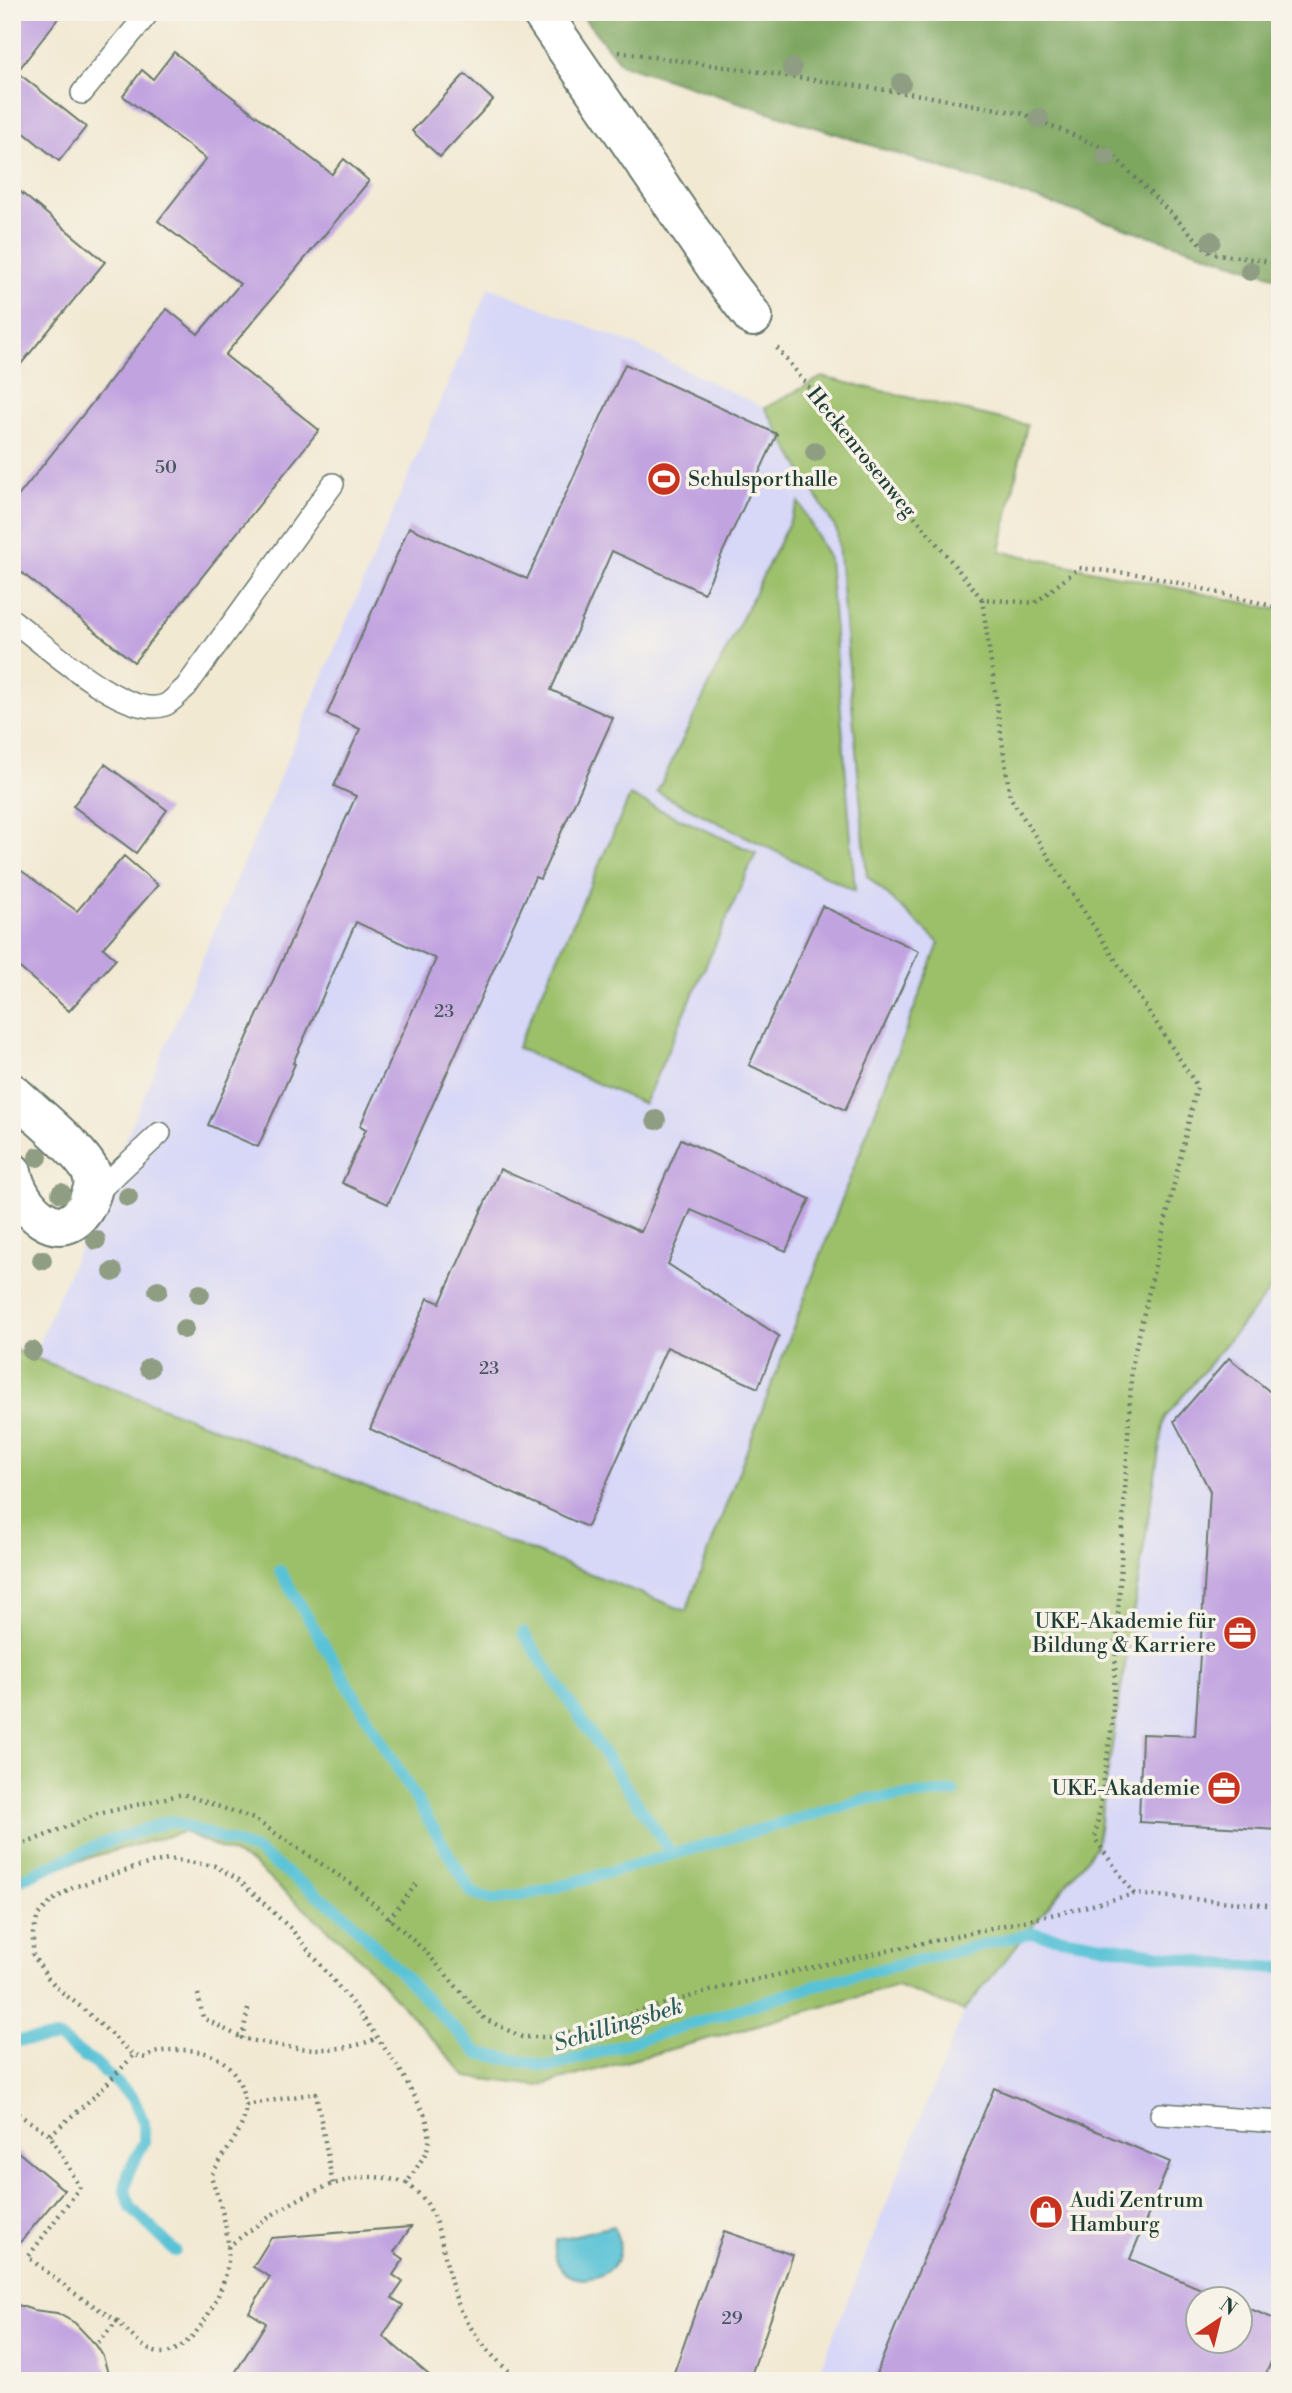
<svg xmlns="http://www.w3.org/2000/svg" width="1292" height="2393" font-family="'Libre Bodoni',serif">
	<style>
		.built { fill: #d7d7f8; fill-rule: evenodd }
		.green { fill: #9cc06b; stroke: #5e7e50; stroke-width: 2 }
		.forest { fill: #7da65f; stroke: #4e724a; stroke-width: 2 }
		.water { fill: #59c2d6; stroke: #3c8085; stroke-width: 2 }
		.lines { fill: none; stroke-linecap: round; stroke-linejoin: round }
		.stream { stroke: #59c2d6; stroke-width: 12 }
		.building { fill: #c1a3e0 }
		.service-casing { stroke: #69796c; stroke-width: 24 }
		.minor-casing { stroke: #69796c; stroke-width: 42 }
		.path { stroke: #69796c; stroke-width: 4.5; stroke-dasharray: 2 5; stroke-linecap: butt }
		.service { stroke: #fff; stroke-width: 21 }
		.minor { stroke: #fff; stroke-width: 38 }
		.tree { fill: #8f9d83 }
		.labels { text-anchor: middle; stroke-width: 7; stroke-linejoin: round; paint-order: stroke }
		.number-label { font-size: 18px; fill: #48565f }
		.street-label { font-size: 21px; fill: #1f3d34; stroke: #f7f3e8 }
		.poi-label { font-size: 21px; fill: #1f3d34; stroke: #f7f3e8; text-anchor: start }
		.water-label { font-size: 23px; font-style: italic; fill: #2e5e5c; stroke: #f7f3e8 }
	</style>
	<rect width="100%" height="100%" fill="#f7f3e8"/>
	<filter id="ink" filterUnits="userSpaceOnUse"><feTurbulence type="fractalNoise" baseFrequency=".0143" numOctaves="2"/><feDisplacementMap in="SourceGraphic" scale="14" xChannelSelector="R" yChannelSelector="G"/><feConvolveMatrix kernelMatrix="1 2 1 2 8 2 1 2 1" color-interpolation-filters="sRGB"/></filter>
	<filter id="wash" filterUnits="userSpaceOnUse"><feTurbulence type="fractalNoise" baseFrequency=".00686" numOctaves="4" result="noise"/><feDisplacementMap in="SourceGraphic" scale="28" xChannelSelector="R" yChannelSelector="G"/><feGaussianBlur stdDeviation="1.57" result="paint"/><feColorMatrix in="noise" values="0 0 0 0 0 0 0 0 0 0 0 0 0 0 0 0 0 1.4 0 .05"/><feComposite in="paint" operator="in"/></filter>
	<g filter="url(#wash)">
		<rect width="100%" height="100%" fill="#f2e9d3"/>
		<!-- built -->
		<g class="built">
			<path d="M 489,287 L 628,342 L 765,408 L 837,531 L 867,876 L 939,943 L 686,1611 L 33,1356 Z"/>
			<path d="M 1280,1278 L 1280,2381 L 815,2381 L 964,2011 L 1096,1847 L 1164,1418 ZM 1198,2298 L 1240,2298 L 1240,2340 L 1198,2340 Z"/>
		</g>
		<!-- green -->
		<g class="green">
			<path d="M 822,377 L 1027,425 L 1000,551 L 1280,610 L 1280,1278 L 1164,1419 L 1096,1847 L 964,2011 L 897,1986 L 539,2086 L 467,2077 L 352,1950 L 249,1861 L 184,1832 L 94,1856 L 23,1878 L 12,1884 L 12,1349 L 686,1611 L 939,943 L 867,876 L 837,531 L 765,408 Z"/>
			<path d="M 799,502 L 829,559 L 855,891 L 657,792 Z"/>
			<path d="M 630,796 L 756,853 L 644,1104 L 517,1048 Z"/>
		</g>
		<!-- forest -->
		<path class="forest" d="M 579,12 L 1280,12 L 1280,278 L 621,64 Z"/>
		<!-- water -->
		<path class="water" d="M 613,2226 C 615,2231 618,2237 619,2242 C 628,2282 549,2300 555,2240 Z"/>
		<g class="lines">
			<!-- stream -->
			<g class="stream">
				<path d="M 280,1571 L 472,1893 L 492,1900 L 539,1892 L 868,1799 L 954,1792"/>
				<path d="M 523,1633 L 671,1853"/>
				<path d="M 12,1886 L 23,1878 L 101,1844 L 170,1821 L 255,1850 L 344,1914 L 478,2053 L 550,2067 L 831,1981 L 1032,1933 L 1213,1964 L 1280,1968"/>
				<path d="M 12,2041 L 59,2038 L 101,2068 L 133,2098 L 144,2123 L 144,2142 L 128,2173 L 125,2190 L 131,2208 L 175,2251"/>
			</g>
		</g>
		<g id="blocks">
			<!-- building -->
			<g class="building">
				<path d="M 12,12 L 63,12 L 17,72 L 86,127 L 59,161 L 12,123 Z"/>
				<path d="M 174,52 L 332,174 L 344,159 L 369,181 L 225,355 L 319,430 L 134,662 L 12,565 L 12,504 L 167,309 L 198,334 L 240,284 L 158,221 L 206,159 L 123,96 L 142,70 L 153,79 Z"/>
				<path d="M 465,74 L 493,100 L 440,157 L 412,131 Z"/>
				<path d="M 12,185 L 105,262 L 12,375 Z"/>
				<path d="M 625,364 L 777,434 L 704,593 L 612,551 L 551,690 L 613,718 L 540,879 L 535,877 L 388,1204 L 342,1183 L 366,1129 L 360,1126 L 436,959 L 356,922 L 293,1063 L 295,1064 L 258,1147 L 208,1125 L 356,796 L 334,786 L 360,729 L 327,714 L 409,527 L 527,579 Z"/>
				<path d="M 105,764 L 167,810 L 136,853 L 73,806 Z"/>
				<path d="M 124,856 L 158,885 L 103,948 L 116,959 L 69,1011 L 12,961 L 12,864 L 77,911 Z"/>
				<path d="M 822,906 L 919,951 L 845,1110 L 749,1065 Z"/>
				<path d="M 681,1139 L 810,1199 L 786,1251 L 691,1210 L 668,1264 L 779,1336 L 758,1388 L 667,1347 L 587,1527 L 370,1429 L 428,1298 L 440,1303 L 500,1169 L 641,1232 Z"/>
				<path d="M 1229,1358 L 1280,1400 L 1280,1830 L 1139,1822 L 1142,1734 L 1195,1736 L 1210,1491 L 1174,1421 Z"/>
				<path d="M 994,2088 L 1170,2162 L 1130,2259 L 1225,2299 L 1198,2299 L 1198,2341 L 1240,2341 L 1240,2305 L 1280,2321 L 1280,2341 L 1263,2381 L 873,2381 Z"/>
				<path d="M 12,2147 L 64,2190 L 12,2252 Z"/>
				<path d="M 411,2227 L 394,2252 L 404,2259 L 393,2275 L 403,2282 L 392,2298 L 403,2305 L 383,2336 L 436,2381 L 230,2381 L 266,2323 L 249,2312 L 270,2277 L 253,2267 L 271,2238 Z"/>
				<path d="M 724,2231 L 793,2255 L 749,2381 L 671,2381 Z"/>
				<path d="M 12,2303 L 33,2310 L 57,2313 L 75,2323 L 96,2345 L 103,2356 L 110,2381 L 12,2381 Z"/>
			</g>
		</g>
	</g>
	<g filter="url(#ink)">
		<use href="#blocks" fill-opacity="0" stroke="#69796c" stroke-width="2"/>
		<g class="lines">
			<!-- service casing -->
			<g class="service-casing">
				<g id="service">
					<path d="M 82,93 L 149,12"/>
					<path d="M 12,620 C 43,643 126,721 165,705 C 172,702 180,692 186,687 L 333,484"/>
					<path d="M 93,1196 L 160,1133"/>
					<path d="M 1161,2114 L 1280,2122"/>
				</g>
			</g>
			<!-- minor casing -->
			<g class="minor-casing">
				<g id="minor">
					<path d="M 541,12 L 726,282 L 753,317"/>
					<path d="M 12,1093 C 30,1109 89,1157 93,1178 C 95,1187 90,1197 87,1204 C 62,1252 18,1207 12,1172"/>
				</g>
			</g>
			<!-- path -->
			<g class="path">
				<path d="M 619,52 L 921,95 L 1024,114 L 1108,150 L 1210,253 L 1280,263"/>
				<path d="M 777,348 L 982,599 L 1035,603 L 1079,568 L 1146,575 L 1280,608"/>
				<path d="M 982,599 L 1010,797 L 1197,1086 L 1132,1364 L 1112,1725 L 1095,1839 L 1134,1894"/>
				<path d="M 12,1849 L 98,1814 L 183,1794 L 254,1819 L 353,1885 L 426,1952 L 485,2019 L 522,2037 L 551,2037 L 727,1986 L 1069,1911 L 1134,1894 L 1280,1906"/>
				<path d="M 389,1919 L 417,1883"/>
				<path d="M 198,1994 L 203,2018 L 242,2038"/>
				<path d="M 248,2009 L 242,2038 C 283,2048 337,2057 377,2038"/>
				<path d="M 246,2105 L 316,2093 L 333,2185"/>
				<path d="M 12,2110 L 50,2135 L 80,2187 L 28,2257 L 71,2291 L 117,2321 L 96,2345"/>
				<path d="M 50,2135 L 97,2094 L 134,2055"/>
				<path d="M 407,2183 C 413,2189 421,2195 426,2202 C 444,2231 445,2270 457,2301 C 469,2331 495,2363 522,2381"/>
				<path d="M 117,2321 C 129,2332 144,2352 160,2353 C 193,2356 227,2288 228,2260 C 230,2231 220,2203 211,2176 C 223,2153 242,2135 246,2109 C 246,2103 244,2098 243,2093 C 234,2060 209,2049 177,2050 C 164,2050 156,2051 146,2058 L 134,2055 L 81,2007 L 59,1990 L 47,1977 L 33,1955 L 33,1934 L 38,1915 L 53,1900 L 74,1887 L 136,1867 L 168,1859 L 215,1866 L 239,1880 L 292,1930 L 357,2009 L 400,2070 L 426,2117 L 430,2139 L 426,2153 L 407,2183 C 391,2179 374,2175 358,2178 C 310,2186 265,2218 228,2247"/>
			</g>
			<!-- service -->
			<use href="#service" class="service"/>
			<!-- minor -->
			<use href="#minor" class="minor"/>
		</g>
		<!-- trees -->
		<g class="tree">
			<circle cx="792" cy="68" r="10"/>
			<circle cx="901" cy="83" r="10"/>
			<circle cx="1039" cy="118" r="10"/>
			<circle cx="1106" cy="157" r="10"/>
			<circle cx="1211" cy="241" r="10"/>
			<circle cx="1250" cy="271" r="10"/>
			<circle cx="815" cy="452" r="10"/>
			<circle cx="656" cy="1120" r="10"/>
			<circle cx="38" cy="1157" r="10"/>
			<circle cx="61" cy="1193" r="10"/>
			<circle cx="128" cy="1197" r="10"/>
			<circle cx="96" cy="1240" r="10"/>
			<circle cx="42" cy="1260" r="10"/>
			<circle cx="113" cy="1272" r="10"/>
			<circle cx="158" cy="1290" r="10"/>
			<circle cx="200" cy="1294" r="10"/>
			<circle cx="184" cy="1329" r="10"/>
			<circle cx="32" cy="1351" r="10"/>
			<circle cx="149" cy="1368" r="10"/>
		</g>
	</g>
	<!-- icons -->
	<defs>
		<g id="stadium-disc" transform="scale(1.75)"><circle r="9.5" fill="#c8321e" stroke="#f7f3e8"/><path d="M0-5a6.5 5 0 1 0 0 10a6.5 5 0 1 0 0-10ZM-3.5-1.8h7v3.6h-7Z" fill="#fff"/></g>
		<g id="office-disc" transform="scale(1.75)"><circle r="9.5" fill="#c8321e" stroke="#f7f3e8"/><path d="M-6-3h4V-5.5h4V-3h4V5H-6ZM-1-4.5V-3h2v-1.5ZM-6 0V1H6V0Z" fill="#fff"/></g>
		<g id="shop-disc" transform="scale(1.75)"><circle r="9.5" fill="#c8321e" stroke="#f7f3e8"/><path d="M-5-2.5h2.3a2.7 3.5 0 0 1 5.4 0H5L5.5 6h-11ZM-1.5-2.5h3a1.5 2.3 0 0 0-3 0Z" fill="#fff"/></g>
	</defs>
	<g fill-rule="evenodd">
		<use href="#stadium-disc" x="664" y="479"/>
		<use href="#office-disc" x="1240" y="1633"/>
		<use href="#office-disc" x="1224" y="1788"/>
		<use href="#shop-disc" x="1046" y="2212"/>
	</g>
	<g class="labels">
		<!-- number labels -->
		<g class="number-label">
			<text x="166" y="473">50</text>
			<text x="444" y="1017">23</text>
			<text x="489" y="1374">23</text>
			<text x="732" y="2324">29</text>
		</g>
		<!-- street labels -->
		<g class="street-label">
			<text transform="translate(862 452) rotate(51)" y="7">Heckenrosenweg</text>
		</g>
		<!-- poi labels -->
		<g class="poi-label">
			<text x="688" y="486">Schulsporthalle</text>
			<text x="1216" y="1628" text-anchor="end">UKE-Akademie für<tspan x="1216" dy="24">Bildung &amp; Karriere</tspan></text>
			<text x="1200" y="1795" text-anchor="end">UKE-Akademie</text>
			<text x="1070" y="2207">Audi Zentrum<tspan x="1070" dy="24">Hamburg</tspan></text>
		</g>
		<!-- water labels -->
		<g class="water-label">
			<text transform="translate(618 2024) rotate(-17)" y="8">Schillingsbek</text>
		</g>
	</g>
	<!-- margin -->
	<rect width="1292" height="2393" fill="none" stroke="#f7f3e8" stroke-width="42"/>
	<!-- north arrow -->
	<g transform="translate(1219 2320) rotate(35)"><circle r="33" fill="#f7f3e8" stroke="#a1aaa0" stroke-width="2"/>
	<path d="M0-5L12 26L0 18L-12 26Z" fill="#c8321e"/>
	<text y="-10" font-size="19" font-weight="bold" text-anchor="middle" fill="#1f3d34">N</text>
	</g>
</svg>
